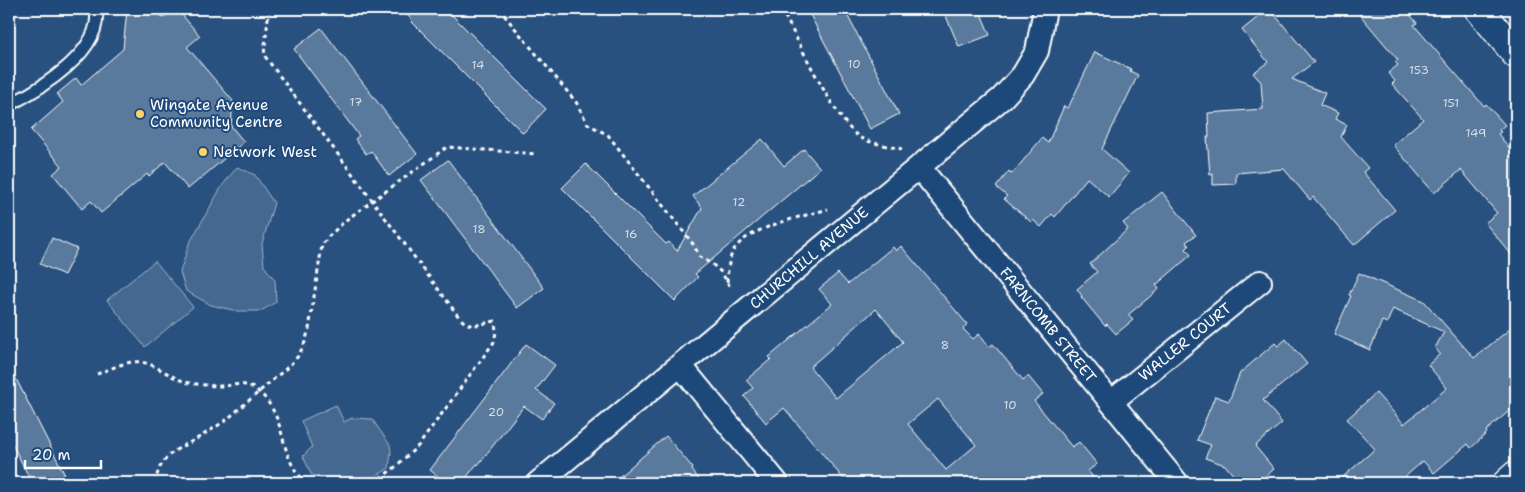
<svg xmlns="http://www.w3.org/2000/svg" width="1525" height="492" font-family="'Shantell Sans',sans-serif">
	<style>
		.green { fill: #446890; stroke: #a2b4c8 }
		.building { fill: #5a7a9d; stroke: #fff; fill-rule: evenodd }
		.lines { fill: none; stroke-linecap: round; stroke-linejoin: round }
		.service-casing { stroke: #fff; stroke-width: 15 }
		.minor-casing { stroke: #fff; stroke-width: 26 }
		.tertiary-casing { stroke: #fff; stroke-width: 31 }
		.primary-casing { stroke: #fff; stroke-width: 31 }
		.path { stroke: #fff; stroke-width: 3; stroke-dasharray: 4 4; stroke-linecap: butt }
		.service { stroke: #1f4a7a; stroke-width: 11 }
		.minor { stroke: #1f4a7a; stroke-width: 22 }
		.tertiary { stroke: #1f4a7a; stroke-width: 28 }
		.primary { stroke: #1f4a7a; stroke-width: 28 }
		.poi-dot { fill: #ffd166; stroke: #1f4a7a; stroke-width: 2 }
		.labels { text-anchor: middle; stroke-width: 4; stroke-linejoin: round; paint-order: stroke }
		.number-label { font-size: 12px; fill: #d6dee6 }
		.poi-label { font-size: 15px; fill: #fff; stroke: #1f4a7a; text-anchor: start }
		.street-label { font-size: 15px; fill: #fff; stroke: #1f4a7a }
	</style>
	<rect width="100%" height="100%" fill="#28517f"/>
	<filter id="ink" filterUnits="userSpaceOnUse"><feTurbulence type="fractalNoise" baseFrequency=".02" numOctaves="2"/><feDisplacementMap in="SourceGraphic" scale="10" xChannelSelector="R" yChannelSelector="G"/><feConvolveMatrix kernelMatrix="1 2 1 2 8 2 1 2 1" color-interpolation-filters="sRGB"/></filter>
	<g filter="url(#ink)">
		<!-- green -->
		<g class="green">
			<path d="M 237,167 L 255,175 L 274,203 L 262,244 L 264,266 L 275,280 L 276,302 L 261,311 L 237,311 L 211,305 L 186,291 L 180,272 L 189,244 L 222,186 Z"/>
			<path d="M 155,261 L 193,307 L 145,347 L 107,300 Z"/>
			<path d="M 336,405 L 344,422 L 352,418 L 372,419 L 390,445 L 391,452 L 389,468 C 361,487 342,489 311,474 L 303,456 L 312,447 L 301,421 Z"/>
		</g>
		<!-- building -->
		<g class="building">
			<path d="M 127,9 L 155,9 L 163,18 L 174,9 L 177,9 L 200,36 L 187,47 L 233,101 L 231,126 L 244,142 L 188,189 L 165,162 L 149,176 L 147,174 L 101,213 L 91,201 L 82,209 L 53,174 L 62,166 L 31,130 L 63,102 L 57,94 L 76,78 L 81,85 L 123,49 Z"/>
			<path d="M 401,9 L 446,9 L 546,109 L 523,133 L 411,21 L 412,20 Z"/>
			<path d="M 807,9 L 844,9 L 899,114 L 870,129 Z"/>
			<path d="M 943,9 L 979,9 L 990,35 L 959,47 Z"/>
			<path d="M 1268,9 L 1270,9 L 1314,62 L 1292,79 L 1325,93 L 1320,105 L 1338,113 L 1335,119 L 1347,125 L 1341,137 L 1368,168 L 1363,172 L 1395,210 L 1354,245 L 1313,197 L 1310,200 L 1284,169 L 1236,173 L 1236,184 L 1213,185 L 1213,174 L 1210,175 L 1207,137 L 1209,137 L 1208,113 L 1263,109 L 1261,82 L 1253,73 L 1268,62 L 1242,30 Z"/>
			<path d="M 1355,9 L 1405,9 L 1417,23 L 1414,25 L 1449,66 L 1484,106 L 1486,104 L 1505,125 L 1499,130 L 1501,132 L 1498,134 L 1516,156 L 1516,260 L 1485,223 L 1497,213 L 1461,170 L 1434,193 L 1393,145 L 1423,119 L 1392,84 L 1395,81 L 1388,73 L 1398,65 L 1395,62 L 1398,60 Z"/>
			<path d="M 321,28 L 417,154 L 389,176 L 371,151 L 366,154 L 355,139 L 359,136 L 294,49 Z"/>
			<path d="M 1095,52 L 1131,69 L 1130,71 L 1138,75 L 1102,149 L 1129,173 L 1109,197 L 1087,178 L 1055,217 L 1052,214 L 1041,227 L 1033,220 L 1031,222 L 1004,199 L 1007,196 L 996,187 L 1009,171 L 1012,174 L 1042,138 L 1048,143 L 1064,106 L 1068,108 Z"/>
			<path d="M 762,139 L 784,166 L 804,149 L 820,168 L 695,274 L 698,277 L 675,301 L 562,188 L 586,164 L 666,244 L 669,242 L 677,251 L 702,208 L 693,196 Z"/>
			<path d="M 448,160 L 544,288 L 517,308 L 421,180 Z"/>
			<path d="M 1162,192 L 1196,235 L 1186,242 L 1189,246 L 1186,249 L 1191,255 L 1156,285 L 1159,289 L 1128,315 L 1133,320 L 1116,334 L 1107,324 L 1105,326 L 1081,297 L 1082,296 L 1077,289 L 1097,272 L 1090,264 L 1128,229 L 1123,223 Z"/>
			<path d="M 52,238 L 77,249 L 64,275 L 40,264 Z"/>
			<path d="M 901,246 L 967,324 L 963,329 L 973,339 L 979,334 L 989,347 L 993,344 L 1023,380 L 1028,376 L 1043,394 L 1034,401 L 1072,447 L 1079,442 L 1097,464 L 1088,471 L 1098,483 L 847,483 L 784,408 L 766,423 L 744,396 L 753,388 L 746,380 L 771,359 L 769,357 L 832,304 L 819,289 L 838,273 L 848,284 L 893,247 L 896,251 ZM 876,309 L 903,342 L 836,398 L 810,367 ZM 938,399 L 976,445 L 946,470 L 908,424 Z"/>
			<path d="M 1359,273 L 1424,301 L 1474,358 L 1516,324 L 1516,405 L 1486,431 L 1487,433 L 1471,448 L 1468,444 L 1434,473 L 1423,461 L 1398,483 L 1336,483 L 1375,449 L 1347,419 L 1376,393 L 1404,424 L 1447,388 L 1428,365 L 1440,354 L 1435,348 L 1444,332 L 1393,309 L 1387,323 L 1382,321 L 1370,350 L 1334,334 L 1351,296 L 1349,295 Z"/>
			<path d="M 1286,339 L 1307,364 L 1263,400 L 1282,423 L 1255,446 L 1274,469 L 1258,483 L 1240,483 L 1225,465 L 1205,458 L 1211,445 L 1197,440 L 1215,396 L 1229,401 L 1240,373 L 1275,343 L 1278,346 Z"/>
			<path d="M 526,344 L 555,365 L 536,390 L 554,403 L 542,419 L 524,406 L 478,465 L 477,464 L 462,483 L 446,483 L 430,470 Z"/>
			<path d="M 9,365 L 69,483 L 32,483 L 9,438 Z"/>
			<path d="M 666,436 L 693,468 L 692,470 L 702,483 L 612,483 Z"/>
		</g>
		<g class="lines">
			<!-- service casing -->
			<g class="service-casing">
				<path id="service" d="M 9,105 C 40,89 104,51 96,9"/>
			</g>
			<!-- minor casing -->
			<g class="minor-casing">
				<g id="minor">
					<path d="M 919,167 L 1177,483"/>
					<path d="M 680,365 L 777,483"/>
					<path d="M 1111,402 L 1260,282"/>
					<path d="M 538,483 L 1002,98 L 1023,75 L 1037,51 L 1045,9"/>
				</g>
			</g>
			<!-- tertiary casing -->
			<g class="tertiary-casing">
				<path id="tertiary" d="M 1507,483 L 1516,475"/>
			</g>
			<!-- primary casing -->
			<g class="primary-casing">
				<path id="primary" d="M 1479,9 L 1516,54"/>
			</g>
			<!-- path -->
			<g class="path">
				<path d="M 269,9 L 264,55 L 459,317 C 470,330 480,324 495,321 L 496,332 L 494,342 L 419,445 L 393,469 L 373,483"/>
				<path d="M 307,9 L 343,13 L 349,9"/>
				<path d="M 499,9 L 576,102 L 588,124 L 608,135 L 693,244 L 700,257 L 712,264 L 722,273 L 731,289"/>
				<path d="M 781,9 C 797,37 836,124 861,138 C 874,144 888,146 902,149"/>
				<path d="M 727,282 C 728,271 728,258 735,248 C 752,226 802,217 828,209"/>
				<path d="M 97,374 C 111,369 127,360 141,362 C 159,365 173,380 190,383 C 202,385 214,386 225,386 C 233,385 240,383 248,386 C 257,388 265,397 270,405 C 287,431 281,464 308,483"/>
				<path d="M 154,483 L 160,467 L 168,456 L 179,448 L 200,437 L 225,421 L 289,366 L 299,355 L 305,342 L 309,329 L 322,245 L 328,237 L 346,220 L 447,147 L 537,154"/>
			</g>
			<!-- service -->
			<use href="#service" class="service"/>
			<!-- minor -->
			<use href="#minor" class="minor"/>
			<!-- tertiary -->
			<use href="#tertiary" class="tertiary"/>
			<!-- primary -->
			<use href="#primary" class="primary"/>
		</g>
	</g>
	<!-- markers -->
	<g class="poi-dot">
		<circle cx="140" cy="114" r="5"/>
		<circle cx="203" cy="152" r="5"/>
	</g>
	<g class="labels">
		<!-- number labels -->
		<g class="number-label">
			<text x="854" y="68">10</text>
			<text x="478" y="69">14</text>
			<text x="1419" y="74">153</text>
			<text x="356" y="106">17</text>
			<text x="1451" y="107">151</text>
			<text x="1476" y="137">149</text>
			<text x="739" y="206">12</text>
			<text x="479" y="233">18</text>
			<text x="631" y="238">16</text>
			<text x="945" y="349">8</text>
			<text x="1010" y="409">10</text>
			<text x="496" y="416">20</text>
		</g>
		<!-- poi labels -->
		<g class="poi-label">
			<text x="150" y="110">Wingate Avenue<tspan x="150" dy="17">Community Centre</tspan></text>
			<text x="213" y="157">Network West</text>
		</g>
		<!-- street labels -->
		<g class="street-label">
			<text transform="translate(809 258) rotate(-40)" y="5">CHURCHILL AVENUE</text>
			<text transform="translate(1048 325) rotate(51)" y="5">FARNCOMB STREET</text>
			<text transform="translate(1185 342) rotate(-39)" y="5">WALLER COURT</text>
		</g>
	</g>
	<!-- margin -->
	<rect width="1525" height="492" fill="none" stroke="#1f4a7a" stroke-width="30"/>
	<rect x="15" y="15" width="1495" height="462" fill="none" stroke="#fff" stroke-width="2" filter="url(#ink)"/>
	<!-- scale -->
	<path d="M25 460v8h76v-8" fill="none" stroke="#ffffff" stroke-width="2.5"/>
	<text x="32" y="460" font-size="15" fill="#ffffff" stroke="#1f4a7a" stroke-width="4" paint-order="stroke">20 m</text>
</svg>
